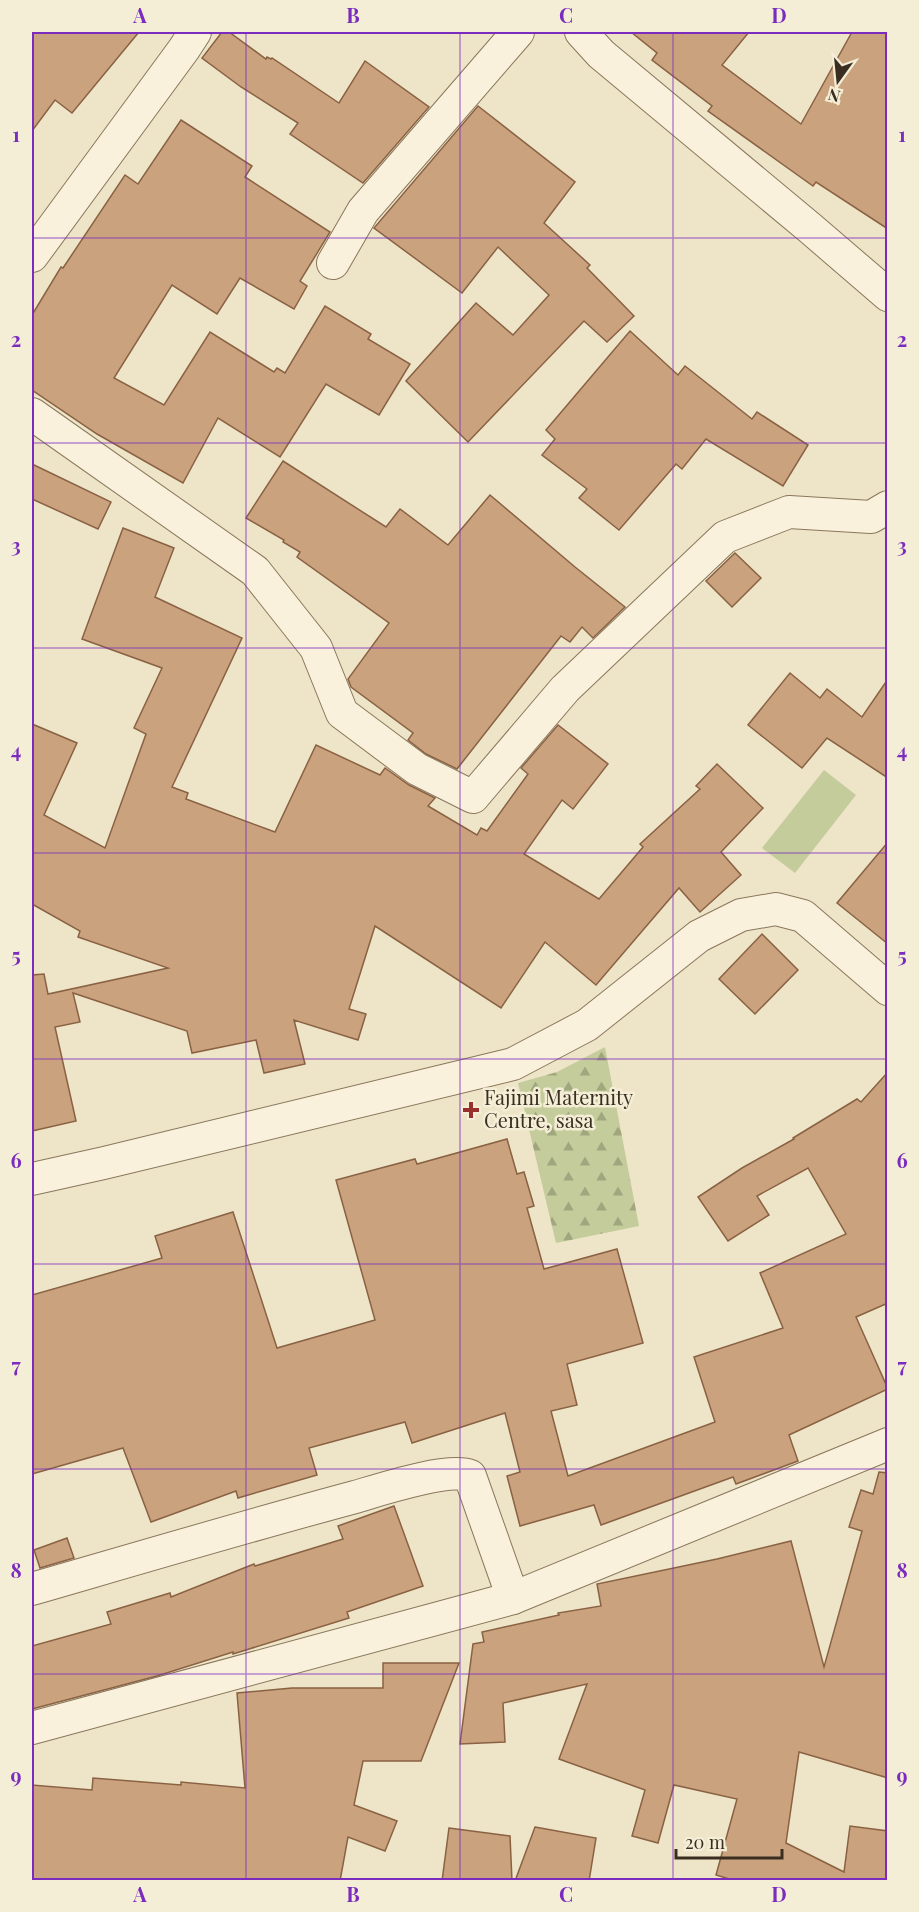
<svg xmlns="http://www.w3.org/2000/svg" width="919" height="1912" font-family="'Playfair Display',serif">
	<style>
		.green { fill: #c4cc9b }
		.forest { fill: url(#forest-firs) }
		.building { fill: #cba27e; stroke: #896243; stroke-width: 1.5 }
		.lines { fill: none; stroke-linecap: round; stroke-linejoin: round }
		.street-casing { stroke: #8a775d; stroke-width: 34 }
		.street { stroke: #f9f1db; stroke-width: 32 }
		.grid { fill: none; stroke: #7b2cbf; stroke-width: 1.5; stroke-opacity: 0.55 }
		.poi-dot { fill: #98312d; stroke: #f5eed7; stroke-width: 2 }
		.labels { text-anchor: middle; stroke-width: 5; stroke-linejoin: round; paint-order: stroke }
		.poi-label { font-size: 20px; fill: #3a2e20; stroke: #f5eed7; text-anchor: start }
		.neatline { fill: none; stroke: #7b2cbf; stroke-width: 2 }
		.grid-label { font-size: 20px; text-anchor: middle; font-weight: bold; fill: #7b2cbf }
	</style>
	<defs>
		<pattern id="forest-firs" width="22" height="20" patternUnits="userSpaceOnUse" patternTransform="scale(1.5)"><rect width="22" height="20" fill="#c4cc9b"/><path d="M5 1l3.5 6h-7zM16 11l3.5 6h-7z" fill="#a0a67e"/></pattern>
	</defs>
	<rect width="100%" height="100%" fill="#eee4c7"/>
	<!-- green -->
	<path class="green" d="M 824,770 L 856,795 L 795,873 L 762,848 Z"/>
	<!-- forest -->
	<path class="forest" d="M 605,1047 L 639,1226 L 556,1243 L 518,1083 L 557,1072 Z"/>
	<!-- building -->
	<g class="building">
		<path d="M 32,32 L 139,32 L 72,113 L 55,100 L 32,131 Z"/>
		<path d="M 222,32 L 229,32 L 266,59 L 267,57 L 271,59 L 272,58 L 339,103 L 365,61 L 429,107 L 363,183 L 290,134 L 298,123 L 241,87 L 202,58 Z"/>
		<path d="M 631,32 L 749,32 L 722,65 L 801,124 L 852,32 L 888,32 L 888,229 L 816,182 L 813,186 L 708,111 L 712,106 L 652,60 L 657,53 Z"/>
		<path d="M 478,106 L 575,182 L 544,223 L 590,265 L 587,268 L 634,316 L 607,342 L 584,321 L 468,442 L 406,381 L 476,303 L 513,335 L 549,295 L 498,247 L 462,293 L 374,228 Z"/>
		<path d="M 181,120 L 252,166 L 245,177 L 330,232 L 300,281 L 307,286 L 294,309 L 240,278 L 217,314 L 172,285 L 114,378 L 164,405 L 210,332 L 274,372 L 277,368 L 285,373 L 325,306 L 371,334 L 368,339 L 410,364 L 379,415 L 326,384 L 280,457 L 218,418 L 183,483 L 97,434 L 32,390 L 32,315 L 61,267 L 63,268 L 125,175 L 138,184 Z"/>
		<path d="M 630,331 L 678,375 L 685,366 L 752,419 L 757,412 L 808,445 L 783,486 L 706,439 L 682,469 L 676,464 L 619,530 L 579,498 L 587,489 L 542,455 L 555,439 L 546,430 Z"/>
		<path d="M 283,461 L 386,527 L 400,509 L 448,545 L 490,495 L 575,567 L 625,607 L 593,638 L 582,627 L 570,642 L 561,636 L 457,769 L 426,754 L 408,740 L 413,733 L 351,687 L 348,679 L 389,623 L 297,557 L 300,552 L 283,542 L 284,540 L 246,518 Z"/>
		<path d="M 32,464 L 111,502 L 98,529 L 32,499 Z"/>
		<path d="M 123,528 L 174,548 L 155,597 L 242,638 L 172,787 L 188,793 L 186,799 L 275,832 L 316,745 L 380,775 L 385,768 L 409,785 L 435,798 L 428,806 L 477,835 L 481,828 L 487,831 L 528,774 L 521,768 L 558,725 L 608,764 L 573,809 L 562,800 L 524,854 L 599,899 L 643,847 L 640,844 L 700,789 L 696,786 L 717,764 L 763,808 L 721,852 L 741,875 L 700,912 L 679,888 L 596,985 L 545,942 L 501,1008 L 375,926 L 349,1009 L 366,1014 L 358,1040 L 294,1020 L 305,1064 L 264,1073 L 256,1040 L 192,1053 L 187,1031 L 73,993 L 80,1022 L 55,1027 L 76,1121 L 32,1131 L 32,975 L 44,974 L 48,994 L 168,968 L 78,937 L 80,931 L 32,904 L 32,724 L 77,743 L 44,815 L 105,848 L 146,734 L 134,728 L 162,668 L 82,639 Z"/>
		<path d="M 735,553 L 761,578 L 732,607 L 706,581 Z"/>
		<path d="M 790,673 L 820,698 L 827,689 L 862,717 L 888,679 L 888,778 L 827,738 L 802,768 L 748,725 Z"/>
		<path d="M 888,842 L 888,944 L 837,903 Z"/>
		<path d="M 762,934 L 798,970 L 755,1014 L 719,979 Z"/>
		<path d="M 888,1072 L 888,1303 L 856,1317 L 888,1389 L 789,1435 L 798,1461 L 736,1484 L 733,1477 L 601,1525 L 594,1505 L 520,1526 L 507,1476 L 520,1472 L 505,1413 L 412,1443 L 405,1422 L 309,1448 L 317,1475 L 238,1498 L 236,1491 L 151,1522 L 123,1448 L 32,1474 L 32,1295 L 162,1258 L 155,1236 L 233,1212 L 277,1348 L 375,1320 L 336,1180 L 415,1159 L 417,1164 L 507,1139 L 517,1174 L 524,1172 L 534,1206 L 527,1208 L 544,1269 L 617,1249 L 643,1343 L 567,1364 L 577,1405 L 551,1411 L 568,1476 L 715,1422 L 694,1357 L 783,1328 L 760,1273 L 846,1234 L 808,1168 L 757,1196 L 769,1215 L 728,1241 L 698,1197 L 742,1168 L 794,1139 L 793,1138 L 857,1099 L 861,1102 Z"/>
		<path d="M 879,1472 L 888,1473 L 888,1778 L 799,1752 L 786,1843 L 844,1872 L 850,1826 L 888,1831 L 888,1881 L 736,1881 L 716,1875 L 737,1799 L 674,1785 L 658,1843 L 632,1836 L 645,1790 L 559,1759 L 587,1684 L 503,1703 L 505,1742 L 460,1744 L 473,1644 L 484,1642 L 482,1632 L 559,1615 L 558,1613 L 601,1606 L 597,1584 L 717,1559 L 791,1541 L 824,1667 L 862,1531 L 849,1527 L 861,1490 L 873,1494 Z"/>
		<path d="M 394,1506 L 423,1586 L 347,1612 L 349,1618 L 233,1654 L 233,1652 L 157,1676 L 32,1709 L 32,1646 L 111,1624 L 107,1612 L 170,1593 L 171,1597 L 254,1564 L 255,1566 L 343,1539 L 338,1526 Z"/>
		<path d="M 67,1538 L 74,1558 L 40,1568 L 34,1550 Z"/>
		<path d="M 383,1663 L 459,1663 L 421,1761 L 363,1761 L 354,1805 L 397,1821 L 385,1851 L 348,1837 L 340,1881 L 32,1881 L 32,1785 L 92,1790 L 93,1778 L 181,1785 L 181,1782 L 245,1788 L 237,1693 L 292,1688 L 383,1688 Z"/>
		<path d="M 535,1827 L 596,1838 L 589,1881 L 515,1881 Z"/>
		<path d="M 449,1828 L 510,1836 L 512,1881 L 442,1881 Z"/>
	</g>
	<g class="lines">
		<!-- street casing -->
		<g class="street-casing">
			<g id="street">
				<path d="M 581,32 L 601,54 L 810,228 L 888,295"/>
				<path d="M 32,256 L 184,49 L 195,32"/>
				<path d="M 333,263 L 363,211 L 518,32"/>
				<path d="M 32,414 L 255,571 L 316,648 L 342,713 L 417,769 L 473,797 L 565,689 L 725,537 L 789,512 L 871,517 L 888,507"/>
				<path d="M 32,1179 L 104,1163 L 513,1064 L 587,1025 L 699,936 L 741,915 L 776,909 L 803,916 L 888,989"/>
				<path d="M 32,1589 C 139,1558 247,1526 355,1497 C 379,1490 449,1467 470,1476 L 513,1598"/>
				<path d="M 32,1728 L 513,1598 L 888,1444"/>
			</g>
		</g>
		<!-- street -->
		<use href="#street" class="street"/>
	</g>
	<!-- grid -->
	<path class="grid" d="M 246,32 L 246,1880M 460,32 L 460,1880M 673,32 L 673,1880M 32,238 L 888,238M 32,443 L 888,443M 32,648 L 888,648M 32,853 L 888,853M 32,1059 L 888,1059M 32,1264 L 888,1264M 32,1469 L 888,1469M 32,1674 L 888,1674"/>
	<!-- markers -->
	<path class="poi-dot" d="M468 1101h6v6h6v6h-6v6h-6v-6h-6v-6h6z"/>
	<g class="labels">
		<!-- poi labels -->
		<g class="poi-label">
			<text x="484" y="1105">Fajimi Maternity<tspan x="484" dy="23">Centre, sasa</tspan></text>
		</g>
	</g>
	<!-- border -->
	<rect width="919" height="1912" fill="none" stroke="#f5eed7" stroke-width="66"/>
	<!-- north arrow -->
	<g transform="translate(838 81) rotate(195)" stroke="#f5eed7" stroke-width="4.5" paint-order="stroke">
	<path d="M0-4.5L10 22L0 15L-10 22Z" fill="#3a2e20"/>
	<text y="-9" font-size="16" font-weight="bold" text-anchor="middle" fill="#3a2e20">N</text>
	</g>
	<!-- scale -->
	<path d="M676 1849v9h106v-9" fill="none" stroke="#3a2e20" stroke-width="3"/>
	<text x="685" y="1849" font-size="18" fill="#3a2e20" stroke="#f5eed7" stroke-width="4.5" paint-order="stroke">20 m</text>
	<rect x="33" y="33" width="853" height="1846" class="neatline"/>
	<g class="grid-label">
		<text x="140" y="23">A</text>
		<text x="353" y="23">B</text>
		<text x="566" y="23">C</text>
		<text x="779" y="23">D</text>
		<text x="16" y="142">1</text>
		<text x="902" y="142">1</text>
		<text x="16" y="347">2</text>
		<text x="902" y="347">2</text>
		<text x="16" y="553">3</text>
		<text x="902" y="553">3</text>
		<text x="16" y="758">4</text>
		<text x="902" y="758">4</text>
		<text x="16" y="963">5</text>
		<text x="902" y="963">5</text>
		<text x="16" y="1168">6</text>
		<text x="902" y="1168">6</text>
		<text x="16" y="1373">7</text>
		<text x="902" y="1373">7</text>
		<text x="16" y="1578">8</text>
		<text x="902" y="1578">8</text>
		<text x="16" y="1783">9</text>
		<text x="902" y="1783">9</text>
		<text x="140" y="1902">A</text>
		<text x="353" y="1902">B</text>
		<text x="566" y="1902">C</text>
		<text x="779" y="1902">D</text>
	</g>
</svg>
